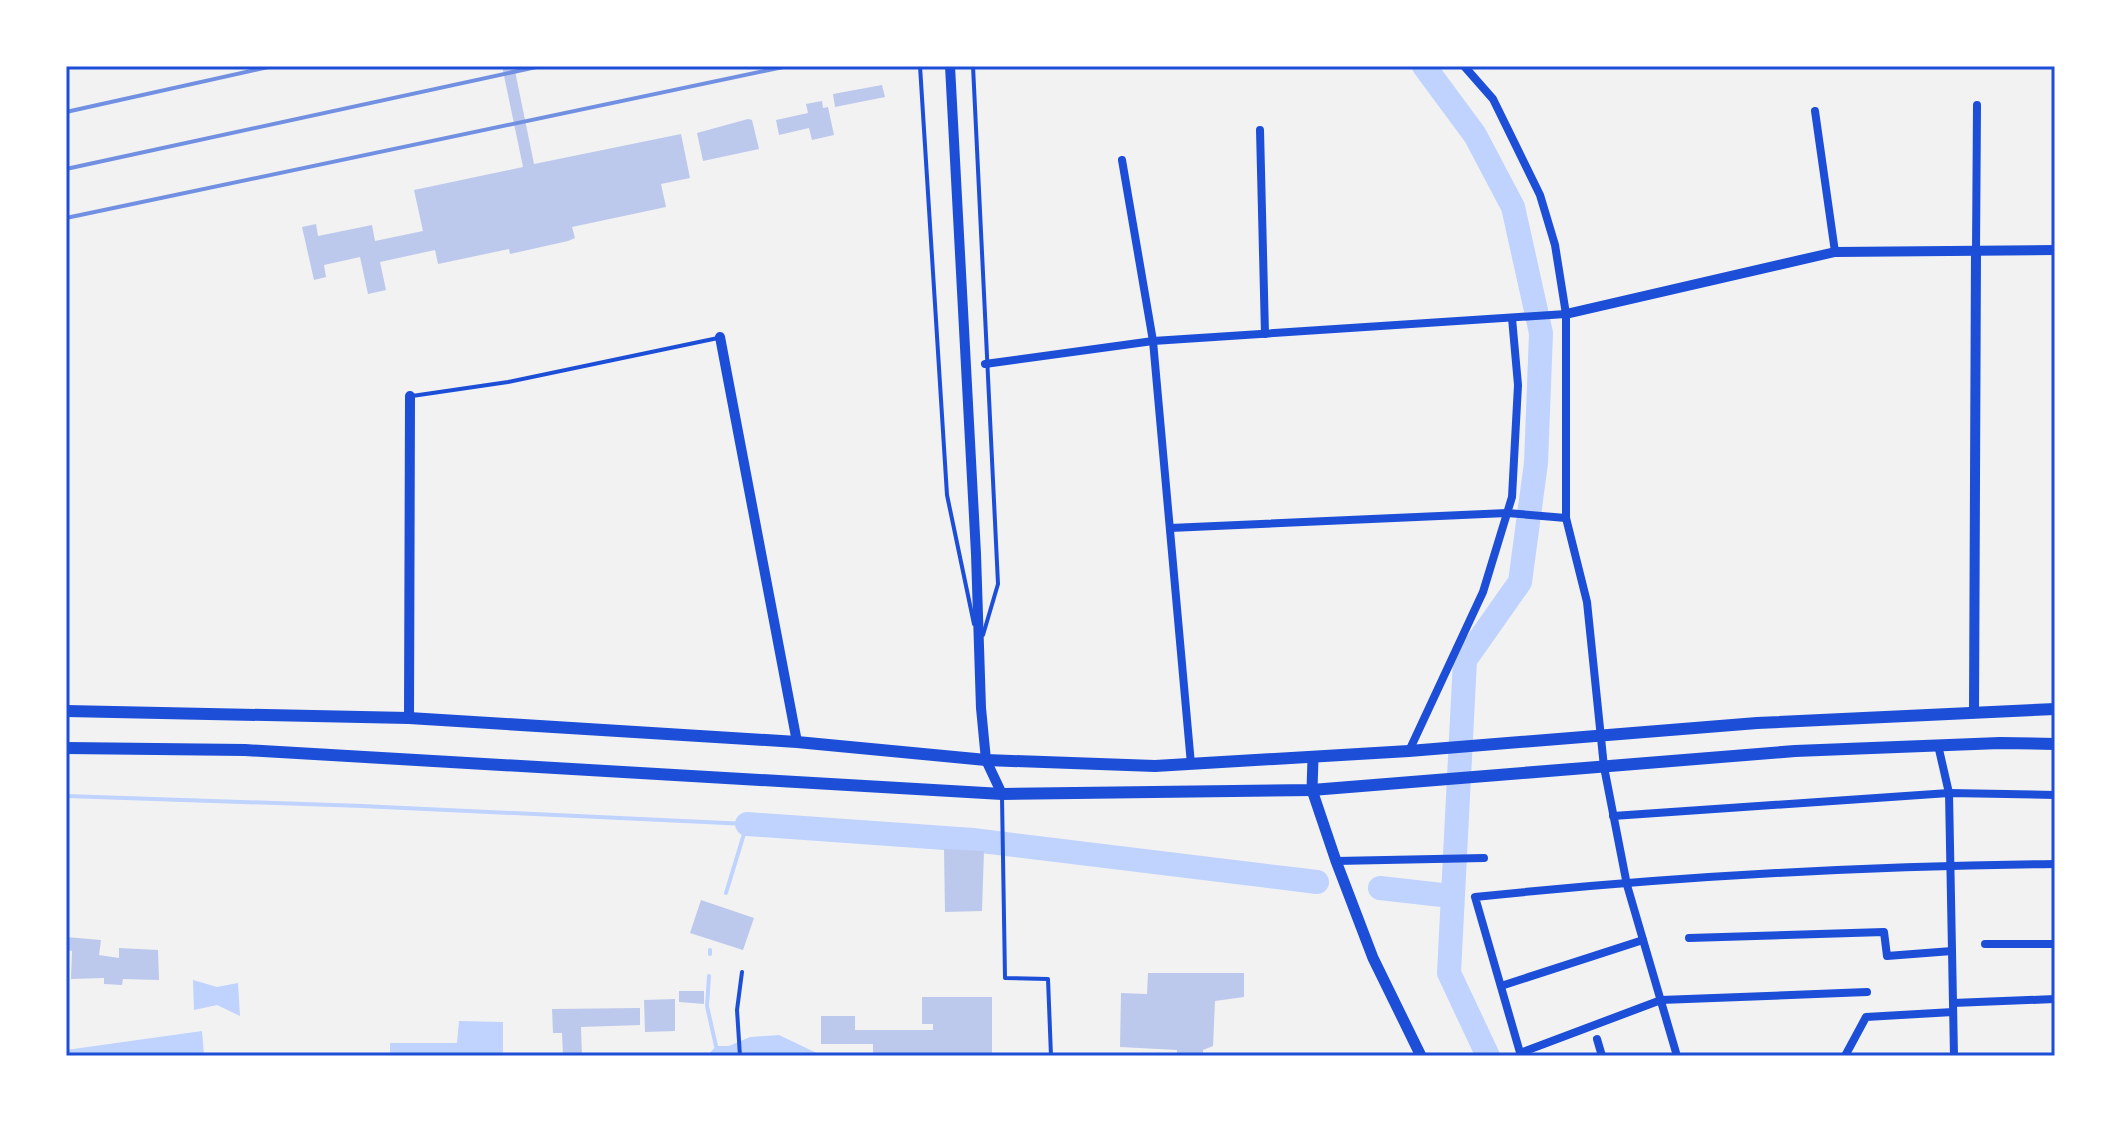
<svg xmlns="http://www.w3.org/2000/svg" width="2121" height="1122" font-family="'Golos Text',sans-serif">
	<style>
		.water { fill: #bfd3fe }
		.lines { fill: none; stroke-linecap: round; stroke-linejoin: round }
		.stream { stroke: #bfd3fe; stroke-width: 4 }
		.river { stroke: #bfd3fe; stroke-width: 24 }
		.building { fill: #bdc9ec }
		.service { stroke: #1d4ed8; stroke-width: 4 }
		.minor { stroke: #1d4ed8; stroke-width: 8 }
		.tertiary { stroke: #1d4ed8; stroke-width: 10 }
		.secondary { stroke: #1d4ed8; stroke-width: 11 }
		.primary { stroke: #1d4ed8; stroke-width: 12 }
		.rail { stroke: #7290e2; stroke-width: 4 }
		.neatline { fill: none; stroke: #1d4ed8; stroke-width: 3 }
	</style>
	<rect width="100%" height="100%" fill="#f2f2f2"/>
	<!-- water -->
	<g class="water">
		<path d="M 193,980 L 217,987 L 238,983 L 240,1016 L 217,1005 L 194,1010 Z"/>
		<path d="M 459,1021 L 503,1022 L 503,1056 L 390,1056 L 390,1043 L 457,1043 Z"/>
		<path d="M 202,1031 L 204,1055 L 215,1056 L 66,1056 L 66,1050 Z"/>
		<path d="M 779,1035 L 823,1056 L 707,1056 L 716,1046 L 729,1046 L 750,1037 Z"/>
	</g>
	<g class="lines">
		<!-- stream -->
		<g class="stream">
			<path d="M 66,796 L 362,806 L 747,824 L 726,893"/>
			<path d="M 710,954 L 710,950"/>
			<path d="M 709,976 L 707,1006 L 716,1046"/>
		</g>
		<!-- river -->
		<g class="river">
			<path d="M 1424,66 L 1475,135 L 1513,207 L 1541,333 L 1536,463 L 1520,582 L 1465,660 L 1449,973 L 1488,1056"/>
			<path d="M 747,824 L 973,840 L 1317,882"/>
			<path d="M 1380,888 L 1451,896"/>
		</g>
	</g>
	<!-- building -->
	<g class="building">
		<path d="M 502,66 L 514,66 L 534,164 L 681,134 L 690,178 L 661,184 L 666,207 L 572,227 L 575,238 L 568,241 L 510,254 L 509,249 L 438,264 L 435,250 L 380,262 L 386,290 L 368,294 L 360,257 L 324,265 L 326,277 L 314,280 L 302,227 L 316,224 L 318,236 L 372,225 L 375,241 L 423,231 L 414,190 L 523,167 Z"/>
		<path d="M 882,85 L 885,97 L 835,107 L 833,94 Z"/>
		<path d="M 822,101 L 823,108 L 828,107 L 834,135 L 812,140 L 809,128 L 779,135 L 776,120 L 808,113 L 806,104 Z"/>
		<path d="M 748,119 L 752,120 L 759,149 L 703,161 L 697,133 Z"/>
		<path d="M 944,849 L 984,851 L 982,911 L 945,912 Z"/>
		<path d="M 701,900 L 754,918 L 743,950 L 690,933 Z"/>
		<path d="M 66,937 L 101,940 L 99,955 L 119,958 L 119,948 L 158,950 L 159,980 L 123,979 L 122,985 L 104,984 L 104,978 L 71,979 L 72,951 L 66,950 Z"/>
		<path d="M 1148,973 L 1244,973 L 1244,997 L 1215,1001 L 1213,1046 L 1203,1050 L 1203,1056 L 1177,1056 L 1177,1050 L 1120,1047 L 1121,993 L 1147,994 Z"/>
		<path d="M 679,991 L 704,991 L 704,1004 L 679,1002 Z"/>
		<path d="M 922,997 L 992,997 L 992,1056 L 873,1056 L 873,1044 L 821,1044 L 821,1016 L 855,1016 L 855,1030 L 933,1030 L 933,1024 L 922,1024 Z"/>
		<path d="M 675,999 L 675,1031 L 645,1032 L 644,1000 Z"/>
		<path d="M 640,1008 L 640,1025 L 581,1027 L 582,1056 L 563,1056 L 562,1033 L 553,1033 L 552,1009 Z"/>
	</g>
	<g class="lines">
		<!-- service -->
		<g class="service">
			<path d="M 920,66 L 947,495 L 974,624"/>
			<path d="M 973,66 L 998,584 L 983,635"/>
			<path d="M 412,396 L 508,382 L 718,338"/>
			<path d="M 1002,797 L 1005,978 L 1048,979 L 1051,1056"/>
			<path d="M 740,1056 L 737,1010 L 742,972"/>
		</g>
		<!-- minor -->
		<g class="minor">
			<path d="M 1464,66 L 1493,99 L 1540,195 L 1555,245 L 1566,314 L 1566,518 L 1587,602 L 1604,767 L 1627,885 L 1677,1056"/>
			<path d="M 1815,111 L 1835,252"/>
			<path d="M 1260,130 L 1265,334"/>
			<path d="M 1122,160 L 1153,341 L 1191,764"/>
			<path d="M 1976,250 L 1977,105"/>
			<path d="M 985,364 L 1153,341 L 1566,314"/>
			<path d="M 1170,528 L 1507,513 L 1566,518"/>
			<path d="M 1938,745 L 1949,793 L 1954,1056"/>
			<path d="M 1409,751 L 1483,592 L 1512,497 L 1518,385 L 1512,318"/>
			<path d="M 1613,816 L 1949,793 L 2055,795"/>
			<path d="M 1336,861 L 1484,858"/>
			<path d="M 1689,938 L 1884,932 L 1887,956 L 1952,951"/>
			<path d="M 1985,944 L 2055,944"/>
			<path d="M 1501,986 L 1643,940"/>
			<path d="M 1953,1003 L 2055,999"/>
			<path d="M 1597,1039 L 1602,1056"/>
			<path d="M 1520,1053 L 1661,1000 L 1867,992"/>
			<path d="M 1521,1056 L 1475,897 C 1667,877 1861,866 2055,864"/>
			<path d="M 1845,1056 L 1866,1017 L 1953,1012"/>
		</g>
		<!-- tertiary -->
		<g class="tertiary">
			<path d="M 950,66 L 976,554 L 981,708 L 986,760 L 1002,794"/>
			<path d="M 1566,314 L 1835,252 L 2055,250"/>
			<path d="M 720,337 L 797,742"/>
			<path d="M 1974,713 L 1976,250"/>
			<path d="M 409,718 L 410,396"/>
		</g>
		<!-- secondary -->
		<path class="secondary" d="M 1313,758 L 1312,790 L 1336,861 L 1373,958 L 1421,1056"/>
		<!-- primary -->
		<g class="primary">
			<path d="M 66,711 L 409,718 L 797,742 L 986,760 L 1155,766 L 1409,751 L 1757,723 L 2055,709"/>
			<path d="M 66,748 L 245,750 L 1002,794 L 1312,790 L 1795,751 L 2000,743 L 2055,744"/>
		</g>
		<!-- rail -->
		<g class="rail">
			<path d="M 66,112 L 273,66"/>
			<path d="M 66,169 L 541,66"/>
			<path d="M 66,218 L 788,66"/>
		</g>
	</g>
	<!-- border -->
	<rect width="2121" height="1122" fill="none" stroke="#ffffff" stroke-width="136"/>
	<rect x="68" y="68" width="1985" height="986" class="neatline"/>
</svg>
